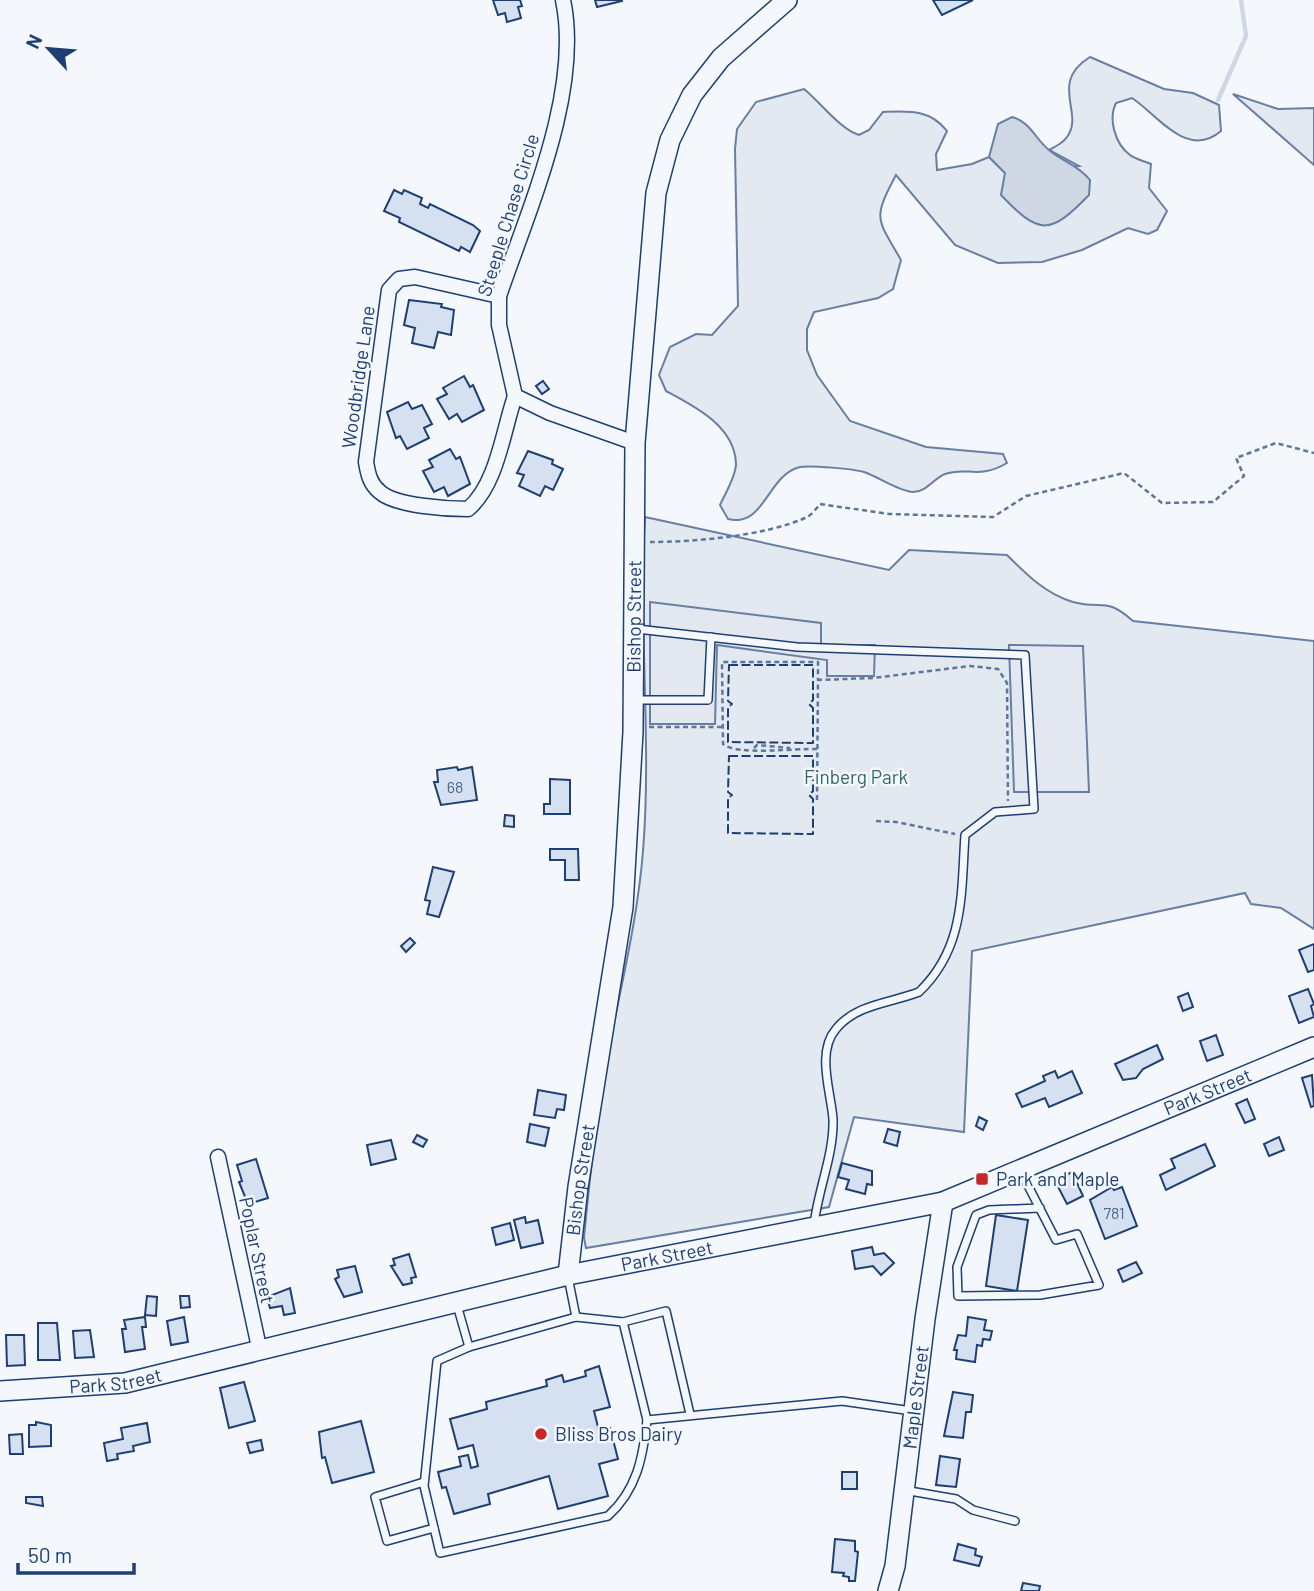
<svg xmlns="http://www.w3.org/2000/svg" width="1314" height="1591" font-family="Barlow,sans-serif">
	<style>
		.green { fill: #e3e9f0; stroke: #687fa3; stroke-width: 2 }
		.parking { fill: #e3e8f0; stroke: #687fa3; stroke-width: 2 }
		.water { fill: #cfd7e4; stroke: #687fa3; stroke-width: 2 }
		.lines { fill: none; stroke-linecap: round; stroke-linejoin: round }
		.stream { stroke: #cfd7e4; stroke-width: 4.5 }
		.building { fill: #d5e0f0; stroke: #1d3f73; stroke-width: 2 }
		.lane-casing { stroke: #1d3f73; stroke-width: 10 }
		.street-casing { stroke: #1d3f73; stroke-width: 17 }
		.secondary-casing { stroke: #1d3f73; stroke-width: 22 }
		.path { stroke: #5e769c; stroke-width: 2.5; stroke-dasharray: 5 3.5; stroke-linecap: butt }
		.lane { stroke: #f4f7fb; stroke-width: 7 }
		.street { stroke: #f4f7fb; stroke-width: 14 }
		.secondary { stroke: #f4f7fb; stroke-width: 19 }
		.fence { stroke: #1d3f73; stroke-width: 2; stroke-dasharray: 9 3.5; stroke-linecap: butt }
		.poi-dot { fill: #c62828; stroke: #f4f7fb; stroke-width: 2.5 }
		.labels { text-anchor: middle; stroke-width: 5; stroke-linejoin: round; paint-order: stroke }
		.number-label { font-size: 16px; fill: #4b6792 }
		.street-label { font-size: 19px; fill: #1d3f73; stroke: #f4f7fb }
		.park-label { font-size: 19px; fill: #2c6c60; stroke: #f4f7fb }
		.poi-label { font-size: 19px; fill: #1d3f73; stroke: #f4f7fb; text-anchor: start }
	</style>
	<rect width="100%" height="100%" fill="#f4f7fb"/>
	<!-- green -->
	<g class="green">
		<path d="M 1090,57 L 1164,89 L 1193,93 L 1219,105 L 1221,131 C 1187,160 1158,115 1132,98 L 1116,103 C 1108,119 1115,144 1130,155 C 1135,159 1144,161 1151,164 L 1149,188 L 1167,211 L 1157,230 L 1148,234 L 1128,228 L 1082,250 L 1042,262 L 998,263 L 955,245 L 896,175 C 872,220 877,218 901,260 L 893,289 L 878,298 L 814,312 L 807,329 L 807,350 L 817,375 L 850,421 L 926,447 L 1003,454 L 1007,463 C 978,480 967,466 945,474 C 934,478 927,492 913,492 C 898,491 879,477 864,472 C 854,469 810,465 800,467 C 767,475 765,528 728,519 L 720,505 C 725,494 736,476 736,464 C 735,426 694,406 666,391 L 659,375 L 670,347 L 696,334 L 712,335 L 738,306 L 735,149 L 737,129 L 756,102 L 804,89 C 821,103 840,129 859,135 L 869,130 L 883,112 C 909,111 930,109 947,131 L 936,154 L 937,170 L 972,164 L 989,157 L 1005,173 L 1079,166 L 1049,150 C 1055,147 1063,143 1067,137 C 1085,113 1048,83 1090,57 Z"/>
		<path d="M 1233,94 L 1278,109 L 1314,108 L 1314,165 Z"/>
		<path d="M 645,517 L 889,570 L 909,550 L 1007,555 C 1027,575 1046,594 1073,602 C 1103,610 1105,596 1133,621 L 1314,641 L 1314,929 L 1281,908 L 1251,904 L 1245,893 L 972,951 L 964,1132 L 854,1117 L 829,1207 L 586,1248 L 584,1238 C 589,1184 595,1129 604,1075 C 617,1001 637,927 643,851 C 652,740 638,628 645,517 Z"/>
	</g>
	<!-- parking -->
	<g class="parking">
		<path d="M 650,602 L 821,623 L 821,645 L 875,645 L 874,676 L 827,676 L 827,660 L 717,645 L 715,724 L 650,724 Z"/>
		<path d="M 1009,645 L 1083,646 L 1089,792 L 1014,792 Z"/>
	</g>
	<!-- water -->
	<path class="water" d="M 1012,117 C 1031,122 1035,139 1049,150 C 1063,162 1078,165 1090,180 L 1089,195 C 1050,235 1040,236 1001,195 L 1005,173 L 989,157 L 998,124 Z"/>
	<g class="lines">
		<!-- stream -->
		<path class="stream" d="M 1218,100 L 1246,36 L 1241,0"/>
	</g>
	<!-- building -->
	<g class="building">
		<path d="M 493,0 L 520,0 L 522,6 L 518,7 L 521,18 L 507,22 L 505,13 L 498,15 Z"/>
		<path d="M 595,0 L 622,0 L 622,1 L 597,7 Z"/>
		<path d="M 933,0 L 973,0 L 942,15 Z"/>
		<path d="M 394,190 L 402,194 L 404,190 L 422,198 L 420,204 L 428,208 L 430,204 L 473,225 L 480,231 L 470,252 L 461,247 L 459,251 L 399,222 L 400,218 L 384,211 Z"/>
		<path d="M 409,300 L 442,304 L 441,307 L 454,310 L 451,335 L 438,332 L 434,348 L 412,343 L 415,328 L 404,325 Z"/>
		<path d="M 464,376 L 470,387 L 473,385 L 484,410 L 462,422 L 457,414 L 449,419 L 437,399 L 447,394 L 443,388 Z"/>
		<path d="M 543,381 L 549,389 L 542,394 L 536,386 Z"/>
		<path d="M 408,402 L 412,409 L 422,405 L 432,424 L 424,428 L 429,438 L 407,449 L 400,436 L 396,438 L 387,412 Z"/>
		<path d="M 450,449 L 456,459 L 460,457 L 470,484 L 448,496 L 444,487 L 434,492 L 423,471 L 433,467 L 429,460 Z"/>
		<path d="M 528,451 L 553,460 L 552,464 L 563,469 L 553,490 L 545,486 L 540,496 L 519,486 L 524,475 L 517,473 Z"/>
		<path d="M 457,767 L 458,770 L 472,767 L 477,800 L 441,805 L 434,782 L 438,782 L 437,770 Z"/>
		<path d="M 550,779 L 570,780 L 570,814 L 544,814 L 544,804 L 550,804 Z"/>
		<path d="M 505,815 L 514,816 L 514,827 L 504,826 Z"/>
		<path d="M 550,849 L 578,849 L 579,880 L 565,880 L 565,860 L 550,860 Z"/>
		<path d="M 433,867 L 454,872 L 439,917 L 427,914 L 430,901 L 425,900 Z"/>
		<path d="M 410,938 L 415,943 L 406,952 L 401,946 Z"/>
		<path d="M 1314,944 L 1314,970 L 1308,972 L 1299,950 Z"/>
		<path d="M 1308,989 L 1314,1004 L 1311,1006 L 1314,1017 L 1299,1023 L 1289,996 Z"/>
		<path d="M 1188,993 L 1193,1007 L 1183,1011 L 1178,997 Z"/>
		<path d="M 1216,1035 L 1223,1055 L 1207,1061 L 1200,1041 Z"/>
		<path d="M 1157,1045 L 1163,1059 L 1143,1069 L 1136,1078 L 1123,1080 L 1115,1064 Z"/>
		<path d="M 1055,1071 L 1058,1078 L 1072,1071 L 1082,1093 L 1049,1107 L 1045,1098 L 1022,1107 L 1016,1094 L 1045,1081 L 1043,1076 Z"/>
		<path d="M 1312,1075 L 1314,1106 L 1311,1107 L 1302,1078 Z"/>
		<path d="M 538,1090 L 566,1095 L 564,1110 L 557,1109 L 555,1118 L 534,1115 Z"/>
		<path d="M 1247,1099 L 1255,1119 L 1245,1123 L 1236,1104 Z"/>
		<path d="M 979,1117 L 987,1121 L 983,1130 L 976,1126 Z"/>
		<path d="M 530,1124 L 549,1128 L 545,1146 L 527,1142 Z"/>
		<path d="M 888,1129 L 900,1132 L 897,1146 L 884,1142 Z"/>
		<path d="M 417,1135 L 427,1140 L 423,1147 L 413,1142 Z"/>
		<path d="M 1279,1137 L 1284,1150 L 1269,1156 L 1264,1144 Z"/>
		<path d="M 391,1140 L 396,1159 L 371,1165 L 367,1145 Z"/>
		<path d="M 1205,1144 L 1215,1166 L 1166,1190 L 1160,1175 L 1175,1168 L 1171,1159 Z"/>
		<path d="M 256,1159 L 268,1198 L 248,1204 L 239,1182 L 242,1181 L 237,1165 Z"/>
		<path d="M 842,1163 L 872,1171 L 872,1185 L 867,1184 L 865,1194 L 846,1189 L 849,1180 L 838,1177 Z"/>
		<path d="M 1072,1172 L 1083,1196 L 1067,1204 L 1055,1181 Z"/>
		<path d="M 1112,1187 L 1114,1190 L 1122,1187 L 1137,1226 L 1105,1239 L 1090,1200 Z"/>
		<path d="M 996,1215 L 1028,1220 L 1017,1291 L 986,1286 Z"/>
		<path d="M 525,1217 L 526,1223 L 538,1220 L 543,1243 L 521,1248 L 514,1220 Z"/>
		<path d="M 510,1223 L 514,1240 L 496,1245 L 492,1228 Z"/>
		<path d="M 872,1247 L 874,1255 L 884,1253 L 894,1263 L 881,1275 L 873,1266 L 855,1269 L 852,1251 Z"/>
		<path d="M 409,1254 L 416,1277 L 411,1278 L 412,1283 L 403,1285 L 391,1266 L 395,1265 L 393,1259 Z"/>
		<path d="M 1136,1262 L 1142,1273 L 1123,1282 L 1118,1270 Z"/>
		<path d="M 355,1266 L 362,1292 L 344,1297 L 335,1279 L 339,1277 L 337,1270 Z"/>
		<path d="M 290,1288 L 295,1313 L 284,1315 L 282,1306 L 270,1308 L 267,1297 Z"/>
		<path d="M 147,1296 L 157,1297 L 156,1316 L 145,1315 Z"/>
		<path d="M 180,1296 L 189,1296 L 190,1307 L 181,1308 Z"/>
		<path d="M 145,1317 L 146,1327 L 142,1327 L 145,1349 L 125,1352 L 122,1329 L 126,1329 L 124,1320 Z"/>
		<path d="M 184,1317 L 188,1342 L 171,1345 L 167,1321 Z"/>
		<path d="M 968,1317 L 986,1320 L 984,1330 L 992,1331 L 990,1340 L 983,1339 L 982,1346 L 977,1345 L 975,1362 L 956,1359 L 957,1350 L 954,1350 L 958,1335 L 966,1336 Z"/>
		<path d="M 38,1323 L 57,1323 L 60,1360 L 38,1360 Z"/>
		<path d="M 90,1330 L 94,1357 L 75,1358 L 73,1331 Z"/>
		<path d="M 6,1335 L 24,1335 L 25,1365 L 7,1366 Z"/>
		<path d="M 599,1366 L 610,1407 L 594,1411 L 599,1431 L 610,1428 L 618,1459 L 599,1464 L 608,1496 L 558,1509 L 549,1476 L 488,1494 L 490,1504 L 454,1514 L 446,1487 L 442,1488 L 438,1472 L 461,1466 L 459,1457 L 468,1455 L 471,1468 L 478,1466 L 473,1445 L 458,1449 L 450,1419 L 487,1409 L 486,1402 L 547,1386 L 546,1380 L 562,1375 L 564,1382 L 586,1376 L 585,1371 Z"/>
		<path d="M 244,1382 L 255,1421 L 229,1428 L 220,1388 Z"/>
		<path d="M 953,1392 L 973,1395 L 971,1412 L 966,1412 L 963,1438 L 944,1436 Z"/>
		<path d="M 361,1421 L 374,1472 L 332,1483 L 325,1457 L 322,1458 L 319,1432 Z"/>
		<path d="M 36,1422 L 51,1425 L 51,1446 L 29,1447 L 29,1425 L 36,1425 Z"/>
		<path d="M 147,1423 L 150,1442 L 133,1446 L 134,1451 L 117,1454 L 118,1459 L 107,1461 L 104,1443 L 123,1439 L 121,1428 Z"/>
		<path d="M 22,1434 L 23,1454 L 10,1454 L 9,1435 Z"/>
		<path d="M 261,1440 L 263,1450 L 250,1453 L 247,1443 Z"/>
		<path d="M 940,1456 L 960,1459 L 956,1487 L 936,1485 Z"/>
		<rect x="842" y="1472" width="15" height="17"/>
		<path d="M 26,1497 L 42,1497 L 43,1506 L 26,1503 Z"/>
		<path d="M 835,1539 L 855,1541 L 855,1551 L 858,1552 L 855,1581 L 849,1581 L 849,1577 L 843,1576 L 844,1573 L 832,1572 Z"/>
		<path d="M 958,1544 L 976,1549 L 975,1555 L 982,1557 L 979,1566 L 954,1560 Z"/>
		<path d="M 1023,1583 L 1040,1586 L 1039,1591 L 1021,1591 Z"/>
	</g>
	<g class="lines">
		<!-- lane casing -->
		<g class="lane-casing">
			<g id="lane">
				<path d="M 637,629 L 797,647 L 1025,655 L 1034,809 L 995,812 L 965,835 C 961,894 965,948 919,992 C 891,1003 856,1004 836,1029 C 816,1052 831,1092 833,1119 C 834,1155 818,1189 814,1225"/>
				<path d="M 633,700 L 708,700 L 711,637"/>
				<path d="M 1021,1172 L 1056,1240 L 1077,1234 L 1099,1285 L 1040,1295 L 958,1296 L 957,1267 L 976,1215 L 989,1210 L 1040,1208"/>
				<path d="M 568,1277 L 576,1317"/>
				<path d="M 457,1305 L 469,1347 L 576,1317 L 623,1322 L 647,1420 L 842,1401 L 912,1411"/>
				<path d="M 623,1322 L 666,1311 L 690,1414"/>
				<path d="M 469,1347 L 437,1361 L 424,1486 L 440,1553 L 608,1516 C 637,1490 643,1457 647,1420"/>
				<path d="M 424,1482 L 375,1497 L 387,1541 L 434,1528"/>
				<path d="M 904,1490 L 956,1499 L 973,1510 L 1015,1521"/>
			</g>
		</g>
		<!-- street casing -->
		<g class="street-casing">
			<g id="street">
				<path d="M 563,0 C 582,91 529,208 499,296 L 499,325 L 515,396 L 550,413 L 635,443"/>
				<path d="M 499,296 L 415,277 L 399,279 L 389,290 L 366,462 C 368,474 370,484 380,492 C 395,506 448,509 468,509 C 497,485 503,431 515,396"/>
				<path d="M 218,1157 L 260,1352"/>
			</g>
		</g>
		<!-- secondary casing -->
		<g class="secondary-casing">
			<g id="secondary">
				<path id="s1" d="M 568,1275 L 578,1187 L 623,907 L 633,732 L 635,443 L 656,193 L 670,140 L 692,95 L 721,58 L 787,0"/>
				<path id="s2" d="M 0,1391 L 125,1383 L 568,1275 L 943,1202 L 1314,1047"/>
				<path id="s3" d="M 888,1591 L 895,1566 L 925,1319 L 943,1202"/>
			</g>
		</g>
		<!-- path -->
		<g class="path">
			<path d="M 650,542 C 694,542 764,536 805,518 C 811,516 816,509 820,504 L 889,514 L 993,517 L 1026,496 L 1124,473 L 1162,503 L 1213,502 L 1244,476 L 1236,458 L 1276,443 L 1314,453"/>
			<path d="M 649,727 L 723,727"/>
			<path d="M 754,748 L 757,745 L 790,748"/>
			<path d="M 817,749 C 798,748 736,756 723,744 L 722,662 L 818,662 L 818,680"/>
			<path d="M 817,800 L 818,680 L 873,678 L 970,666 L 998,669 L 1007,683 L 1008,801"/>
			<path d="M 876,821 L 896,822 L 955,834"/>
		</g>
		<!-- lane -->
		<use href="#lane" class="lane"/>
		<!-- street -->
		<use href="#street" class="street"/>
		<!-- secondary -->
		<use href="#secondary" class="secondary"/>
		<!-- fence -->
		<g class="fence">
			<path d="M 729,665 L 813,665 L 813,700 L 809,704 L 813,708 L 813,743 L 728,742 L 728,707 L 732,704 L 728,701 Z"/>
			<path d="M 729,756 L 813,756 L 813,791 L 809,795 L 813,799 L 813,834 L 728,833 L 728,798 L 732,795 L 728,792 Z"/>
		</g>
	</g>
	<!-- markers -->
	<g class="poi-dot">
		<rect x="975" y="1172" width="14" height="14" rx="3.5"/>
		<circle cx="541" cy="1434" r="7"/>
	</g>
	<g class="labels">
		<!-- number labels -->
		<g class="number-label">
			<text x="455" y="793">68</text>
			<text x="1114" y="1219">781</text>
		</g>
		<!-- street labels -->
		<g class="street-label">
			<text transform="translate(508 215) rotate(-73)" y="7">Steeple Chase Circle</text>
			<text transform="translate(358 377) rotate(-82)" y="7">Woodbridge Lane</text>
			<text dy="7" stroke="none"><textPath href="#s1" startOffset="663">Bishop Street</textPath></text>
			<text dy="7" stroke="none"><textPath href="#s2" startOffset="1250">Park Street</textPath></text>
			<text dy="7" stroke="none"><textPath href="#s1" startOffset="96">Bishop Street</textPath></text>
			<text transform="translate(257 1250) rotate(78)" y="7">Poplar Street</text>
			<text dy="7" stroke="none"><textPath href="#s2" startOffset="682">Park Street</textPath></text>
			<text dy="7" stroke="none"><textPath href="#s2" startOffset="116">Park Street</textPath></text>
			<text dy="7" stroke="none"><textPath href="#s3" startOffset="196">Maple Street</textPath></text>
		</g>
		<!-- park labels -->
		<g class="park-label">
			<text x="856" y="784">Finberg Park</text>
		</g>
		<!-- poi labels -->
		<g class="poi-label">
			<text x="996" y="1186">Park and Maple</text>
			<text x="555" y="1441">Bliss Bros Dairy</text>
		</g>
	</g>
	<!-- north arrow -->
	<g transform="translate(49 49) rotate(296)" stroke="#f4f7fb" stroke-width="5" paint-order="stroke">
	<path d="M0-5L12 26L0 18L-12 26Z" fill="#1d3f73"/>
	<text y="-10" font-size="19" font-weight="bold" text-anchor="middle" fill="#1d3f73">N</text>
	</g>
	<!-- scale -->
	<path d="M18 1563v10h116v-10" fill="none" stroke="#1d3f73" stroke-width="3.5"/>
	<text x="28" y="1563" font-size="21" fill="#1d3f73" stroke="#f4f7fb" stroke-width="5" paint-order="stroke">50 m</text>
</svg>
